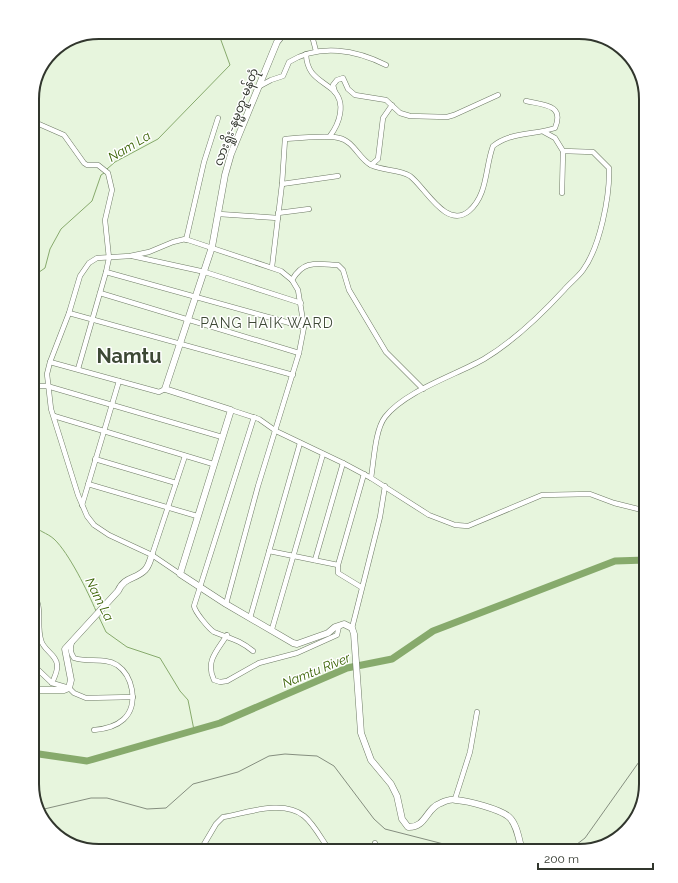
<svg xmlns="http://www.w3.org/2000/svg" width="678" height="883" font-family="Raleway,'Noto Sans Myanmar',sans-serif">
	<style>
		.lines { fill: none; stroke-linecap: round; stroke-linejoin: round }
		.stream { stroke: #87aa6c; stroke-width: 1 }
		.river { stroke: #87aa6c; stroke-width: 7 }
		.street-casing { stroke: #6e7a65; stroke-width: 5.5 }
		.secondary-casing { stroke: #6e7a65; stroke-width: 7 }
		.street { stroke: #fff; stroke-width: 4.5 }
		.secondary { stroke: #fff; stroke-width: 6 }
		.rail { stroke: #858e7f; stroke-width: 1 }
		.labels { text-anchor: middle; stroke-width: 3; stroke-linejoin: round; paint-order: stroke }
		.street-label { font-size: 12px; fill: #31362d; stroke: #fff }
		.water-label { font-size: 13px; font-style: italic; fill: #3b6405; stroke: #fff }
		.quarter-label { font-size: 14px; letter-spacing: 1px; fill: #3d4835; stroke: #fff }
		.town-label { font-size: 20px; font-weight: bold; fill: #3d4835; stroke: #fff }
		.rim { fill: none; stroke: #31362d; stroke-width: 2 }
	</style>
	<rect width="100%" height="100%" fill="#e7f5dd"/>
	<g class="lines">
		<!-- stream -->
		<g class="stream">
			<path d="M 107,169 L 115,162 L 158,139 L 230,65 L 218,32"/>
			<path d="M 32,277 L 45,268 L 50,249 L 61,229 L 92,201 L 101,175 L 104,173"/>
			<path d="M 32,523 C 40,533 46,532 54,539 C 69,553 88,592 96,611"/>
			<path d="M 98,615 L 106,632 L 127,647 L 160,658 L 180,691 L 188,700 L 194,730"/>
		</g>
		<!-- river -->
		<path class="river" d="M 32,753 L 87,761 L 220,723 L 347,668 L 392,659 L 433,631 L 615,561 L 646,560"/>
		<!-- street casing -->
		<g class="street-casing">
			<g id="street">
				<path d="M 298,32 L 302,34 L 305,32"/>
				<path d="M 311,32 L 316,51"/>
				<path d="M 306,54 C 307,76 320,79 333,90 C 347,103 339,124 330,136"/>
				<path d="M 258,87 L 271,80 L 283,76 L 289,62 C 320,43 356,50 386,65"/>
				<path d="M 335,92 L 333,85 L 337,80 L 343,78 L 348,89 L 355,95 L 386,100 L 400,113 L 410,116 L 447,117 L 454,115 L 498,95"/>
				<path d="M 32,121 L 64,135 L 84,163 L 87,165 L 98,165 L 108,173 L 112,190 L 105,220 L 109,258 L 106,272 L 78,369"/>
				<path d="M 544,132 L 555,138 L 563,151 L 562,193"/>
				<path d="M 371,165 L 378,159 L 383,118 L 392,105"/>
				<path d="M 282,184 L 338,176"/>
				<path d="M 278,213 L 309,209"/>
				<path d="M 219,214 L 278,218"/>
				<path d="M 186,240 L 204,162 L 218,118"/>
				<path d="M 132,256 L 205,272 L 301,303"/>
				<path d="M 272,267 L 282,184 L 285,139 C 297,138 329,135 339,138 C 354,141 359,159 371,165 C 383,171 399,169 410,176 C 425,187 446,230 469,211 C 488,195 485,167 493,146 C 510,132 535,135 555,128 C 565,104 543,105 526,101"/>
				<path d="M 106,272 L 304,327"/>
				<path d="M 292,280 C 304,259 318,264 338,265 L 343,270 L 349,290 L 386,352 L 423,389"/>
				<path d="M 100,293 L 299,353"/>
				<path d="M 69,313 L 293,375"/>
				<path d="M 50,362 L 159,392 L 165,389"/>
				<path d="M 32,381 L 38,386 L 47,386 L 222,437"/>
				<path d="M 231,410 L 259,419 L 276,431 L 343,463 L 371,478 L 429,515 L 455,525 L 468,526 L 542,495 L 590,494 L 614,503 L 646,511"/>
				<path d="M 54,416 L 213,464"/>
				<path d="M 95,459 L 176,483"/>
				<path d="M 371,478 C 374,460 375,430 385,417 C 405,391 456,375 484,359 C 514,341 541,315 564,290 C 570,283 578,277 583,270 C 600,247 610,196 609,168 L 593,152 L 563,151"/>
				<path d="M 88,484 L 197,516"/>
				<path d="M 82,505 L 119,381"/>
				<path d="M 269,551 L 338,565"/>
				<path d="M 152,555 L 185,456"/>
				<path d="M 315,560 L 343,463"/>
				<path d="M 180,574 L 152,555 L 109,535 L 94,525 L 87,516 L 78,495 L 51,409 L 47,374 L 50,362 L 69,313 L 80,276 L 89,263 L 97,258 L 130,256 L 149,252 L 173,242 L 185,239 L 281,271 L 292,280 L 298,290 L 304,327 L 299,353 L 258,486 L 226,604"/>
				<path d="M 361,587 L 338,573 L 338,565 L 364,474"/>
				<path d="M 32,592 C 44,607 36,623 41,640 C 43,650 57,655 57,665 C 58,671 54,678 52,683"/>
				<path d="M 250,618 L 300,443"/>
				<path d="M 352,628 L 380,517 L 385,486"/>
				<path d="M 272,629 L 323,454"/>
				<path d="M 227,635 C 217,651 205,661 214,680 L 220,682 L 227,681 L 259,663 L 297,653 L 337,635 L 339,626"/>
				<path d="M 72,642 C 70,649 70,652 74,658 C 88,663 104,657 117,665 C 126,671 130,679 132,690 C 136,717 118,728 94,730"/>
				<path d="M 253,651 C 238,639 231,639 214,632 C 209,629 195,612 194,606 L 254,417"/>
				<path d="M 32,664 L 52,683 L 69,688 L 74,693 L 86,698 L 133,697"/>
				<path d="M 455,799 L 470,752 L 477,712"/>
				<path d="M 375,843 L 377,851"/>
				<path d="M 200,851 L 216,824 L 223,817 C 247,813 283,799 304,816 C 314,824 322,840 330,851"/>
			</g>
		</g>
		<!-- secondary casing -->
		<g class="secondary-casing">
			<g id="secondary">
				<path d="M 285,32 L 277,42 L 231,154 L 225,175 L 212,247 L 165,389 L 231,410 L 180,574 L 226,604 L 293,643 L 297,644 L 328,633 L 335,627 L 344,624 L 352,628 L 354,634 L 361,733 L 371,760 L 391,784 L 397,796 L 402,819 L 408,827 C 426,828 426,808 441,803 C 445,801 452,799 456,800 C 468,801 500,809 509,817 C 517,824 519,840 522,851"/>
				<path d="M 32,690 L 64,690 L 69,688 L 71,680 L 65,649 L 118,591 C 125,576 135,580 145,570 C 149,566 150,560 152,555"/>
			</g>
		</g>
		<!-- street -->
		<use href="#street" class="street"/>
		<!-- secondary -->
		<use href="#secondary" class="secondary"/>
		<!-- rail -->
		<g class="rail">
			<path d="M 40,810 L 91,798 L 107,798 L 147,809 L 166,808 L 193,784 L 238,772 L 269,756 L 285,754 L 300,755 L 317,756 L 334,766 L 374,819 L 385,829 L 471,851"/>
			<path d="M 568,851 L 585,838 L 646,752"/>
		</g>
	</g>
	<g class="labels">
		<!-- street labels -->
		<g class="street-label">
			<text transform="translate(236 117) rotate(-69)" y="4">လားရှိုး-နမ္မတူ-မန်တုံ</text>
		</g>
		<!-- water labels -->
		<g class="water-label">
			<text transform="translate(129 146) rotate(-31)" y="5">Nam La</text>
			<text transform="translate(100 599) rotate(63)" y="5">Nam La</text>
			<text transform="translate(316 670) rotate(-22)" y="5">Namtu River</text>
		</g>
		<!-- quarter labels -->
		<g class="quarter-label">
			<text x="267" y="328">PANG HAIK WARD</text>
		</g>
		<!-- town labels -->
		<g class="town-label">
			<text x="129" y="363">Namtu</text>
		</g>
	</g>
	<!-- crop -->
	<path d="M0 0H678V883H0ZM99 39H579A60 60 0 0 1 639 99V784A60 60 0 0 1 579 844H99A60 60 0 0 1 39 784V99A60 60 0 0 1 99 39Z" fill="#fff" fill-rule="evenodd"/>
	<path class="rim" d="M99 39H579A60 60 0 0 1 639 99V784A60 60 0 0 1 579 844H99A60 60 0 0 1 39 784V99A60 60 0 0 1 99 39Z"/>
	<!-- scale -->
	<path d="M538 863v6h115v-6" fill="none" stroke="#31362d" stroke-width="2"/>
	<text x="544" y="863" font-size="12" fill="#31362d" stroke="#ffffff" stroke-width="3" paint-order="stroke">200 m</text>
</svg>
